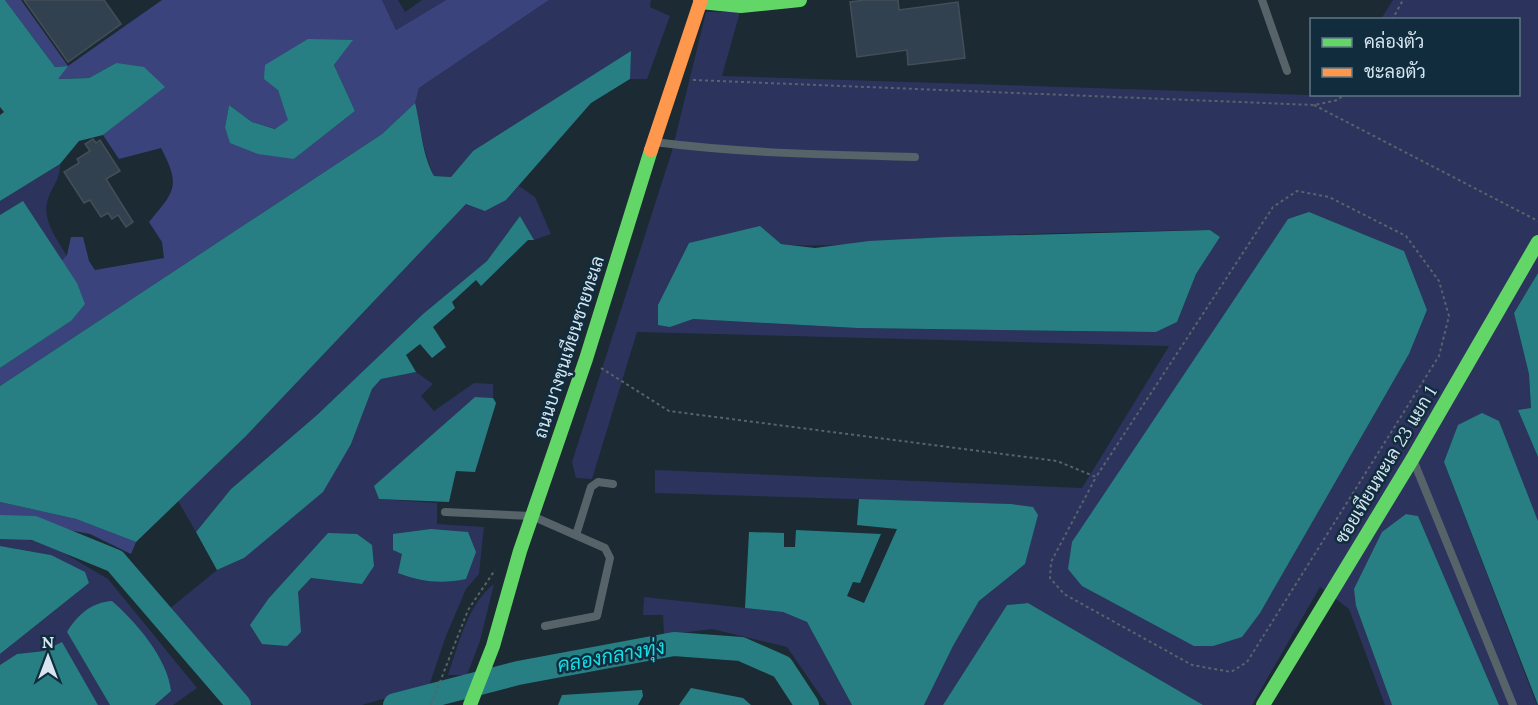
<svg xmlns="http://www.w3.org/2000/svg" width="1538" height="705" font-family="Lora,Sarabun,serif">
	<style>
		.green { fill: #2c335d; fill-rule: evenodd }
		.forest { fill: #3b437d; fill-rule: evenodd }
		.water { fill: #277f84 }
		.lines { fill: none; stroke-linecap: round; stroke-linejoin: round }
		.river { stroke: #277f84; stroke-width: 24 }
		.building { fill: #324150; stroke: #444e56; stroke-width: 1.5 }
		.path { stroke: #576469; stroke-width: 2; stroke-dasharray: 3 3; stroke-linecap: butt }
		.lane { stroke: #566469; stroke-width: 8 }
		.fast { stroke: #63d668; stroke-width: 14 }
		.slow { stroke: #ff974d; stroke-width: 14 }
		.labels { text-anchor: middle; stroke-width: 5; stroke-linejoin: round; paint-order: stroke }
		.street-label { font-size: 18px; fill: #d6e6f1; stroke: #112d3d }
		.water-label { font-size: 20px; font-style: italic; fill: #15dee6; stroke: #112d3d }
	</style>
	<rect width="100%" height="100%" fill="#1b2a33"/>
	<!-- green -->
	<g class="green">
		<path d="M 382,0 L 398,0 L 405,12 L 422,0 L 446,0 L 396,30 Z"/>
		<path d="M 549,0 L 651,0 L 650,7 L 670,16 L 647,79 L 630,79 L 630,52 L 473,151 L 451,177 L 434,176 C 428,165 414,114 415,102 C 416,97 418,92 419,88 Z"/>
		<path d="M 1393,0 L 1538,0 L 1538,273 L 1514,313 L 1529,374 L 1531,408 L 1518,410 L 1538,457 L 1538,521 L 1499,421 L 1444,462 L 1537,705 L 1499,705 L 1418,516 L 1406,514 L 1356,606 L 1392,705 L 1385,705 L 1349,609 L 1320,587 L 1252,705 L 1203,705 L 1028,603 L 1007,605 L 943,705 L 924,705 L 953,646 L 979,601 L 1025,564 L 1011,504 L 655,493 L 655,470 L 1082,488 L 1169,346 L 637,332 L 592,479 L 576,478 L 572,462 L 672,151 L 706,12 L 740,12 L 722,76 L 1307,95 L 1518,94 L 1518,20 L 1381,19 ZM 1210,230 L 1220,237 L 1196,274 L 1177,322 L 1156,332 L 857,328 L 693,319 L 781,244 C 829,249 878,241 926,238 C 1021,234 1116,231 1210,230 ZM 1417,287 L 1427,310 L 1409,354 L 1260,613 Z"/>
		<path d="M 60,164 C 61,179 52,186 48,199 C 41,219 57,239 67,256 L 61,261 L 23,202 L 0,215 L 0,201 Z"/>
		<path d="M 519,186 L 535,197 L 551,234 L 534,240 L 520,216 L 487,261 L 423,314 L 317,415 L 231,489 L 196,532 L 178,501 L 246,436 L 466,204 L 506,200 Z"/>
		<path d="M 416,372 L 433,384 L 421,396 L 434,411 L 474,383 L 493,384 L 493,398 L 475,397 L 375,486 L 380,499 L 437,503 L 437,524 L 484,527 L 479,574 L 466,589 L 446,636 L 429,686 L 362,705 L 252,705 L 168,610 L 217,570 L 244,558 L 351,444 L 372,389 L 381,379 ZM 328,533 L 362,584 L 311,578 L 298,592 L 269,598 Z"/>
		<path d="M 0,535 L 47,543 L 108,579 L 197,688 L 173,705 L 155,705 L 171,691 L 67,632 L 110,705 L 98,705 L 62,643 L 44,651 L 17,654 L 0,665 L 0,654 L 89,583 L 51,555 L 0,546 Z"/>
		<path d="M 494,584 L 480,641 L 467,675 L 448,675 C 458,646 468,603 494,584 Z"/>
		<path d="M 644,597 L 783,612 L 807,622 L 852,705 L 827,705 L 787,647 L 712,629 L 664,635 L 663,615 L 643,615 Z"/>
	</g>
	<!-- forest -->
	<g class="forest">
		<path d="M 5,0 L 21,0 L 68,66 L 162,0 L 382,0 L 396,30 L 446,0 L 549,0 L 419,88 L 415,103 L 382,134 L 0,386 L 0,368 L 71,321 L 77,283 L 61,261 L 67,255 L 71,237 L 83,237 L 89,261 L 95,270 L 164,258 L 162,242 L 149,222 C 175,191 181,186 161,148 L 119,159 L 103,135 L 164,87 L 116,63 L 89,78 L 57,79 L 67,66 L 55,67 ZM 352,41 L 334,65 L 355,111 L 294,159 L 225,127 L 229,105 L 252,122 L 276,129 L 289,120 L 278,90 Z"/>
		<path d="M 0,502 L 76,519 L 136,542 L 131,554 L 90,534 L 0,517 Z"/>
	</g>
	<!-- water -->
	<g class="water">
		<path d="M 0,0 L 5,0 L 55,67 L 68,66 L 58,79 L 89,78 L 116,63 L 144,67 L 165,87 L 103,135 L 79,141 L 60,164 L 0,201 L 0,115 L 4,112 L 0,107 Z"/>
		<path d="M 308,39 L 353,40 L 334,65 L 355,111 L 294,159 L 258,154 L 230,143 L 225,127 L 229,105 L 252,122 L 275,129 L 288,120 L 278,90 L 264,79 L 265,65 Z"/>
		<path d="M 631,51 L 630,79 L 591,103 L 506,200 L 485,211 L 466,204 L 246,436 L 136,542 L 76,519 L 0,502 L 0,386 L 382,134 L 415,103 C 421,127 422,155 434,176 L 451,177 L 473,151 Z"/>
		<path d="M 23,201 L 77,283 L 85,304 L 71,321 L 0,368 L 0,215 Z"/>
		<path d="M 1309,212 L 1404,251 L 1427,310 L 1409,354 L 1260,613 L 1242,637 L 1213,646 L 1194,646 L 1082,586 L 1068,569 L 1072,542 L 1288,219 Z"/>
		<path d="M 520,216 L 534,240 L 528,240 L 481,286 L 476,280 L 452,302 L 455,308 L 433,327 L 446,347 L 432,358 L 420,344 L 406,355 L 416,372 L 381,379 L 372,389 L 351,444 L 323,492 L 244,558 L 217,570 L 196,532 L 231,489 L 317,415 L 423,314 L 487,261 Z"/>
		<path d="M 760,226 L 781,244 L 815,248 L 869,241 L 946,237 L 1210,230 L 1220,237 L 1196,274 L 1177,322 L 1156,332 L 857,328 L 693,319 L 670,327 L 658,325 L 658,305 L 689,243 Z"/>
		<path d="M 1538,273 L 1538,457 L 1518,410 L 1531,408 L 1529,374 L 1514,313 Z"/>
		<path d="M 475,397 L 493,398 L 496,403 L 475,472 L 456,471 L 449,502 L 379,499 L 374,486 Z"/>
		<path d="M 1482,413 L 1499,421 L 1538,521 L 1538,705 L 1444,462 L 1458,425 Z"/>
		<path d="M 859,499 L 1011,504 L 1033,507 L 1038,515 L 1025,564 L 979,601 L 953,646 L 924,705 L 852,705 L 807,622 L 783,612 L 745,608 L 749,532 L 784,533 L 784,547 L 795,547 L 796,530 L 881,534 L 860,583 L 853,582 L 847,596 L 864,603 L 897,529 L 857,525 Z"/>
		<path d="M 1406,514 L 1418,516 L 1499,705 L 1392,705 L 1356,606 L 1354,589 L 1382,532 Z"/>
		<path d="M 431,529 L 468,532 L 476,552 L 466,579 C 442,584 421,582 398,573 L 402,554 L 393,550 L 393,534 Z"/>
		<path d="M 328,533 L 357,534 L 372,545 L 374,566 L 362,584 L 311,578 L 298,592 L 301,632 L 287,646 L 262,644 L 250,625 L 269,598 Z"/>
		<path d="M 0,546 L 51,555 L 85,572 L 89,583 L 0,654 Z"/>
		<path d="M 112,601 C 137,623 167,658 171,691 L 155,705 L 110,705 L 67,632 C 77,615 92,602 112,601 Z"/>
		<path d="M 1028,603 L 1203,705 L 943,705 L 1007,605 Z"/>
		<path d="M 62,642 L 98,705 L 0,705 L 0,665 L 17,654 L 44,651 Z"/>
		<path d="M 691,688 L 743,698 L 751,705 L 679,705 Z"/>
		<path d="M 642,690 L 643,696 L 638,705 L 558,705 L 562,695 Z"/>
	</g>
	<g class="lines">
		<!-- river -->
		<g class="river">
			<path d="M 0,527 L 34,528 L 115,561 L 239,705"/>
			<path d="M 395,705 L 518,673 L 674,644 L 741,649 L 782,667 L 807,705"/>
		</g>
	</g>
	<!-- building -->
	<g class="building">
		<path d="M 24,0 L 104,0 L 121,24 L 68,62 Z"/>
		<path d="M 864,0 L 898,0 L 899,10 L 958,2 L 965,58 L 908,65 L 907,50 L 857,57 L 850,2 Z"/>
		<path d="M 93,139 L 96,143 L 100,140 L 120,171 L 106,179 L 133,222 L 126,227 L 118,215 L 112,219 L 108,213 L 101,217 L 90,200 L 84,203 L 64,172 L 79,163 L 77,159 L 90,151 L 85,144 Z"/>
	</g>
	<g class="lines">
		<!-- path -->
		<g class="path">
			<path d="M 1392,20 L 1403,0"/>
			<path d="M 693,80 L 1314,105 L 1338,100 L 1344,94"/>
			<path d="M 1314,105 L 1538,221"/>
			<path d="M 601,368 L 669,411 L 1057,461 L 1096,477 L 1273,207 L 1297,191 L 1329,197 L 1406,236 L 1439,281 L 1449,316 L 1439,356 L 1247,662 L 1231,672 L 1192,665 L 1064,594 L 1050,578 L 1051,562 L 1096,477"/>
			<path d="M 431,705 L 468,610 L 495,570"/>
		</g>
		<!-- lane -->
		<g class="lane">
			<path d="M 1262,0 L 1287,71"/>
			<path d="M 654,142 C 741,153 828,155 915,157"/>
			<path d="M 1414,462 L 1513,705"/>
			<path d="M 445,512 L 532,516 L 605,548 L 610,558 L 597,616 L 545,626"/>
			<path d="M 576,535 L 591,487 L 598,482 L 613,484"/>
		</g>
		<!-- fast -->
		<g class="fast">
			<path d="M 700,2 L 741,6 L 800,0"/>
			<path d="M 470,705 L 493,646 L 520,551 L 586,359 L 651,150"/>
			<path d="M 1263,705 L 1413,458 L 1538,242"/>
		</g>
		<!-- slow -->
		<path class="slow" d="M 651,150 L 701,0"/>
	</g>
	<g class="labels">
		<!-- street labels -->
		<g class="street-label">
			<text transform="translate(569 347) rotate(-72)" y="6">ถนนบางขุนเทียนชายทะเล</text>
			<text transform="translate(1386 465) rotate(-59)" y="6">ซอยเทียนทะเล 23 แยก 1</text>
		</g>
		<!-- water labels -->
		<g class="water-label">
			<text transform="translate(611 656) rotate(-10)" y="7">คลองกลางทุ่ง</text>
		</g>
	</g>
	<!-- legend -->
	<rect x="1310" y="18" width="210" height="78" fill="#112d3d" stroke="#607785" stroke-width="1.5"/>
	<rect x="1322" y="38" width="30" height="9" fill="#63d668" stroke="#607785" stroke-width="1.5"/>
	<text x="1364" y="48" font-size="18" fill="#d6e6f1">คล่องตัว</text>
	<rect x="1322" y="68" width="30" height="9" fill="#ff974d" stroke="#607785" stroke-width="1.5"/>
	<text x="1364" y="78" font-size="18" fill="#d6e6f1">ชะลอตัว</text>
	<!-- north arrow -->
	<g transform="translate(48 657)" stroke="#112d3d" stroke-width="4.5" paint-order="stroke">
	<path d="M0-4.5L10 22L0 15L-10 22Z" fill="#d6e6f1"/>
	<text y="-9" font-size="16" font-weight="bold" text-anchor="middle" fill="#d6e6f1">N</text>
	</g>
</svg>
